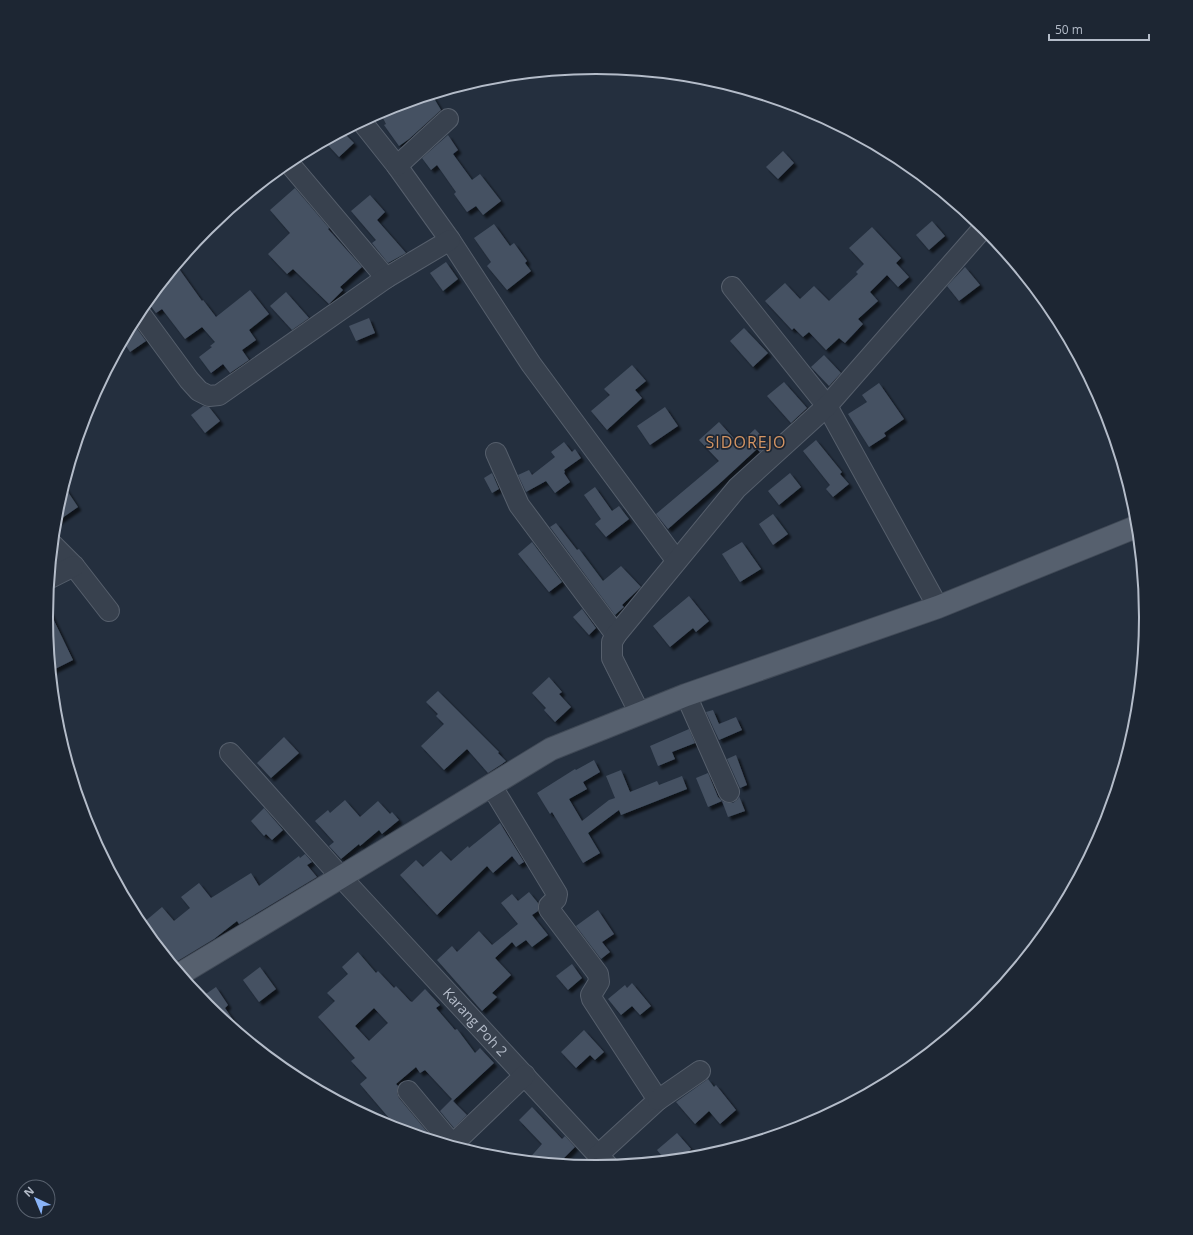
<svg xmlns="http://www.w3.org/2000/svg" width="1193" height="1235" font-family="'Open Sans',sans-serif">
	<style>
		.building { fill: #455162; fill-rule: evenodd; filter: url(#shadow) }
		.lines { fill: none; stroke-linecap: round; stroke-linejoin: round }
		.minor-casing { stroke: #565f6c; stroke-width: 22 }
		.major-casing { stroke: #414a57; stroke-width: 24 }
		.minor { stroke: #38414e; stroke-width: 20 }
		.major { stroke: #56606e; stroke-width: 22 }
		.labels { text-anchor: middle; stroke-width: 3.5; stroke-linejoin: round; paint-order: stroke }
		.street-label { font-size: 14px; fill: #b4bcc9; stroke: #1d2633 }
		.quarter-label { font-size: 16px; letter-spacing: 1px; fill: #d59563; stroke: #1d2633 }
		.rim { fill: none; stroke: #b4bcc9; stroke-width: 2 }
	</style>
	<defs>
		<filter id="shadow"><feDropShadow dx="3.5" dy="3.5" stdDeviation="1" flood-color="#0009"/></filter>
	</defs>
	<rect width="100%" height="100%" fill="#242f3e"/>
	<!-- building -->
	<g class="building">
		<path d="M 432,95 L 441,110 L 409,139 L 399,146 L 384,125 L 386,124 L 380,112 L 386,109 Z"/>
		<path d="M 343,132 L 354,143 L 339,157 L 327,144 L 329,142 L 327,140 Z"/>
		<path d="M 448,135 L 458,150 L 453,154 L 472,180 L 480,174 L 501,201 L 483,215 L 476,206 L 467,212 L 454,194 L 456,192 L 437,165 L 431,170 L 422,158 Z"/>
		<path d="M 783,151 L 794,163 L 778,179 L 766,167 Z"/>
		<path d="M 295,188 L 329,228 L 328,229 L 362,267 L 340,287 L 343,290 L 329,304 L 293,269 L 287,274 L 268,254 L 290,233 L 270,210 Z"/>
		<path d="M 370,195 L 385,212 L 377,220 L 406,253 L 388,263 L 372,243 L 376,240 L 351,211 Z"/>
		<path d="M 932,221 L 945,236 L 929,250 L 916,235 Z"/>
		<path d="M 494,224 L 510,246 L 514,243 L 527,261 L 525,263 L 531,271 L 507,290 L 487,266 L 491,262 L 474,238 Z"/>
		<path d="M 872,227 L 901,258 L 896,263 L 909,277 L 898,287 L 887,275 L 870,292 L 878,301 L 858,319 L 863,324 L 845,343 L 839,338 L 826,350 L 809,332 L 803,337 L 794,328 L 792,330 L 765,301 L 785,283 L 800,299 L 814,286 L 829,301 L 858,274 L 856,272 L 864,264 L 849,248 Z"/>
		<path d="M 446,262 L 458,279 L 443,291 L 430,273 Z"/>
		<path d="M 177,266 L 202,301 L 203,300 L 216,317 L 250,290 L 269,314 L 249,330 L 256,340 L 242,350 L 249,360 L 230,373 L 223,364 L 211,373 L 199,357 L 212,347 L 210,346 L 215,342 L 202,327 L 185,339 L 162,309 L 156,313 L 147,301 Z"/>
		<path d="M 965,267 L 980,285 L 959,301 L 947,286 Z"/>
		<path d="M 286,292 L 309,318 L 292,330 L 270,306 Z"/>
		<path d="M 369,318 L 375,333 L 356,341 L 349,326 Z"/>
		<path d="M 133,323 L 146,341 L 130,352 L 123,341 Z"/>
		<path d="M 744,328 L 768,353 L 753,367 L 730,341 Z"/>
		<path d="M 824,355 L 841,373 L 829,386 L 811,367 Z"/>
		<path d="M 632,365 L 646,381 L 635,390 L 642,398 L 607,430 L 591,411 L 610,395 L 604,389 Z"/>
		<path d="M 784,382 L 807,408 L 791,423 L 767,396 Z"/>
		<path d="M 879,383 L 904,419 L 884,433 L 886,436 L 869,447 L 848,414 L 867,402 L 862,395 Z"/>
		<path d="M 203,406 L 209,407 L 220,421 L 205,433 L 191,415 Z"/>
		<path d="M 665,407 L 678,426 L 650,445 L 637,426 Z"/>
		<path d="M 719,422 L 739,444 L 755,429 L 769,444 L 760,452 L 757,449 L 718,485 L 668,529 L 656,514 L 719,461 L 699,440 Z"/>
		<path d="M 816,440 L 842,472 L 840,474 L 849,484 L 833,497 L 826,489 L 830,485 L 803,451 Z"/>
		<path d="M 564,442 L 572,452 L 575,449 L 581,458 L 564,470 L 565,472 L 564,473 L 570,482 L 555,493 L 546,481 L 526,492 L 518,475 L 529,470 L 532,475 L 555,457 L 551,452 Z"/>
		<path d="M 492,473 L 499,489 L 492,493 L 484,478 Z"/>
		<path d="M 790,473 L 801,487 L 779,505 L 768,491 Z"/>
		<path d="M 64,486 L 78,507 L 55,523 L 57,510 Z"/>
		<path d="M 595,487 L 612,511 L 619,506 L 629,519 L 606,537 L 595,524 L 601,519 L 584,495 Z"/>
		<path d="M 773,514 L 788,534 L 773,545 L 759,524 Z"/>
		<path d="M 556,523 L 577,550 L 579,549 L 603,581 L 621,566 L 641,587 L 622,605 L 624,607 L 615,615 L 550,527 Z"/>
		<path d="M 532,542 L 562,582 L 549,592 L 518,554 Z"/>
		<path d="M 742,542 L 761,569 L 740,582 L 722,554 Z"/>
		<path d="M 689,596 L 709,621 L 696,632 L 693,628 L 670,647 L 653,626 Z"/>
		<path d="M 47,606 L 73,660 L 51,671 L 46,617 Z"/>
		<path d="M 582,609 L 596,628 L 589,635 L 573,617 Z"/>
		<path d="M 549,677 L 562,692 L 559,694 L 571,707 L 555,722 L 544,710 L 546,708 L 532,693 Z"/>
		<path d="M 438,691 L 499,752 L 498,753 L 506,761 L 502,764 L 488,773 L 467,749 L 444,770 L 421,746 L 444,724 L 436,716 L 438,714 L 426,702 Z"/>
		<path d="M 713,710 L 719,724 L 736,717 L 742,730 L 719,740 L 706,712 Z"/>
		<path d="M 689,729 L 695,743 L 672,752 L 675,759 L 658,766 L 650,746 Z"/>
		<path d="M 284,737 L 299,753 L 271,778 L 257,763 Z"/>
		<path d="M 736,755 L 747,785 L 740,788 L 727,759 Z"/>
		<path d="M 594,760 L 600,772 L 583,782 L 587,789 L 569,799 L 582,821 L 609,800 L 615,798 L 606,776 L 621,770 L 630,792 L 657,781 L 659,785 L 682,776 L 687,789 L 621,815 L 619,810 L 588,833 L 600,853 L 583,863 L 552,812 L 550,814 L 537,793 L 575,769 L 576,770 Z"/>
		<path d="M 708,773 L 718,797 L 722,801 L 708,807 L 696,778 Z"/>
		<path d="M 739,796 L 745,811 L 728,817 L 722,801 L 728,803 L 733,803 L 738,799 Z"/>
		<path d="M 345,800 L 360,817 L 378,801 L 390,814 L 392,812 L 399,820 L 382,834 L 379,830 L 360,846 L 359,844 L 341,859 L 329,846 L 334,842 L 315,821 L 328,810 L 330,813 Z"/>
		<path d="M 264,808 L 283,830 L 272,840 L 266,834 L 264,836 L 251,821 Z"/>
		<path d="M 500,823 L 524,862 L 519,865 L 512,856 L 493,873 L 487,866 L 437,915 L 400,875 L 416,860 L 423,867 L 441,851 L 451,861 L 468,846 L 469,848 Z"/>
		<path d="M 305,854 L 312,862 L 307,865 L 317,877 L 239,924 L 237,921 L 214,939 L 176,962 L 158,938 L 157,939 L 143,923 L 162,907 L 174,921 L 190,908 L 181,897 L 199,883 L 211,898 L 251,873 L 259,886 L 299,856 L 300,858 Z"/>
		<path d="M 529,892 L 538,903 L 538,911 L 532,915 L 548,935 L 532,947 L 526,940 L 516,947 L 512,942 L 495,958 L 511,975 L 492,993 L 497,997 L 482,1011 L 437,960 L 452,946 L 457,952 L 479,931 L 492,945 L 518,924 L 501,903 L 512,894 L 518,901 Z"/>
		<path d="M 598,910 L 614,934 L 602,942 L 610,952 L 601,959 L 576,926 Z"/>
		<path d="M 358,952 L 376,973 L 378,971 L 394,988 L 396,986 L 410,1001 L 412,1002 L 425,989 L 440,1005 L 436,1008 L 455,1030 L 457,1029 L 475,1053 L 480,1048 L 494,1063 L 453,1101 L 467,1115 L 454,1128 L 440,1111 L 452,1099 L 425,1070 L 420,1073 L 416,1067 L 396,1084 L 398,1086 L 397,1093 L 399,1098 L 429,1134 L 425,1138 L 382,1124 L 389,1118 L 360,1084 L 367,1078 L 351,1061 L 355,1058 L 318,1017 L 335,1001 L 327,993 L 348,974 L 342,967 ZM 374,1008 L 388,1023 L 369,1041 L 355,1026 Z"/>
		<path d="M 572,964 L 582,978 L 568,990 L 556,976 Z"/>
		<path d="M 260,967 L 276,989 L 259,1002 L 243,980 Z"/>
		<path d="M 632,983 L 651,1006 L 640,1015 L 632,1006 L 621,1015 L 608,999 L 625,985 L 627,988 Z"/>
		<path d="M 216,987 L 228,1005 L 225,1008 L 240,1030 L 238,1032 L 207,1007 L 200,998 Z"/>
		<path d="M 584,1030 L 604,1052 L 595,1060 L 590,1055 L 576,1068 L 561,1052 Z"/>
		<path d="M 708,1079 L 714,1087 L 716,1085 L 736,1110 L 720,1124 L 709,1111 L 695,1124 L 676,1102 Z"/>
		<path d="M 532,1107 L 562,1139 L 565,1136 L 575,1147 L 558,1164 L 527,1161 L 542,1144 L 519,1120 Z"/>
		<path d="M 677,1133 L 691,1149 L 678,1160 L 666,1161 L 657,1150 Z"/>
	</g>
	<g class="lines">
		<!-- minor casing -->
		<g class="minor-casing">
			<g id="minor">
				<path d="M 362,122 L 397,166 L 450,240 L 531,364 L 676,560"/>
				<path d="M 288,162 L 386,278"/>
				<path d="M 397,166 L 448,119"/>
				<path d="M 732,287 L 827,406 L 938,607"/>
				<path d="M 139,312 L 189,380 L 199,391 L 209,396 L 219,395 L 386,278 L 450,240"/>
				<path d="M 496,453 L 519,505 L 616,635"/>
				<path d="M 53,545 L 74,566 L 109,611"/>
				<path d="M 50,578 L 74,566"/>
				<path d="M 686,695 L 729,792"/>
				<path d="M 640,714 L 612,658 L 612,642 L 616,635 L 737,488 L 827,406 L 984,227"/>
				<path id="s1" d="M 230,753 L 341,877 L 609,1167"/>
				<path d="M 491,785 L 557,894 L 556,899 L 549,906 L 549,909 L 598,974 L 599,982 L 591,995 L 592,999 L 658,1100 L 598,1155"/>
				<path d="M 408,1091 L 453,1145"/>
				<path d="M 658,1100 L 700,1071"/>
				<path d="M 451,1146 L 525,1075"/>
			</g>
		</g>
		<!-- major casing -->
		<g class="major-casing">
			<path id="major" d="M 180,974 L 341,877 L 551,749 L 686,695 L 938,607 L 1138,526"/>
		</g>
		<!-- minor -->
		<use href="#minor" class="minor"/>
		<!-- major -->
		<use href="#major" class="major"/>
	</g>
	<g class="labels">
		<!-- street labels -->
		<g class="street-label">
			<text dy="5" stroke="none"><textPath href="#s1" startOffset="364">Karang Poh 2</textPath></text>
		</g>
		<!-- quarter labels -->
		<g class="quarter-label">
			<text x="746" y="448">SIDOREJO</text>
		</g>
	</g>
	<!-- crop -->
	<path d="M0 0H1193V1235H0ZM53 617a543 543 0 1 1 1086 0a543 543 0 1 1-1086 0Z" fill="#1d2633" fill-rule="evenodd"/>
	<path class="rim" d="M53 617a543 543 0 1 1 1086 0a543 543 0 1 1-1086 0Z"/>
	<!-- north arrow -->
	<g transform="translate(36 1199) rotate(316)"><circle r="19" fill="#1d2633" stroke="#59626f"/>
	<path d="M0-3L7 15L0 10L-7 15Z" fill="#8ab4f8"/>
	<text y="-6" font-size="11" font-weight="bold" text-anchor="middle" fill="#b4bcc9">N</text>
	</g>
	<!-- scale -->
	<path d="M1049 34v6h100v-6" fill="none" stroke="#b4bcc9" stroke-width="2"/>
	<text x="1055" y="34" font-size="12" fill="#b4bcc9" stroke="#1d2633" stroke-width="3" paint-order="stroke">50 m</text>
</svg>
